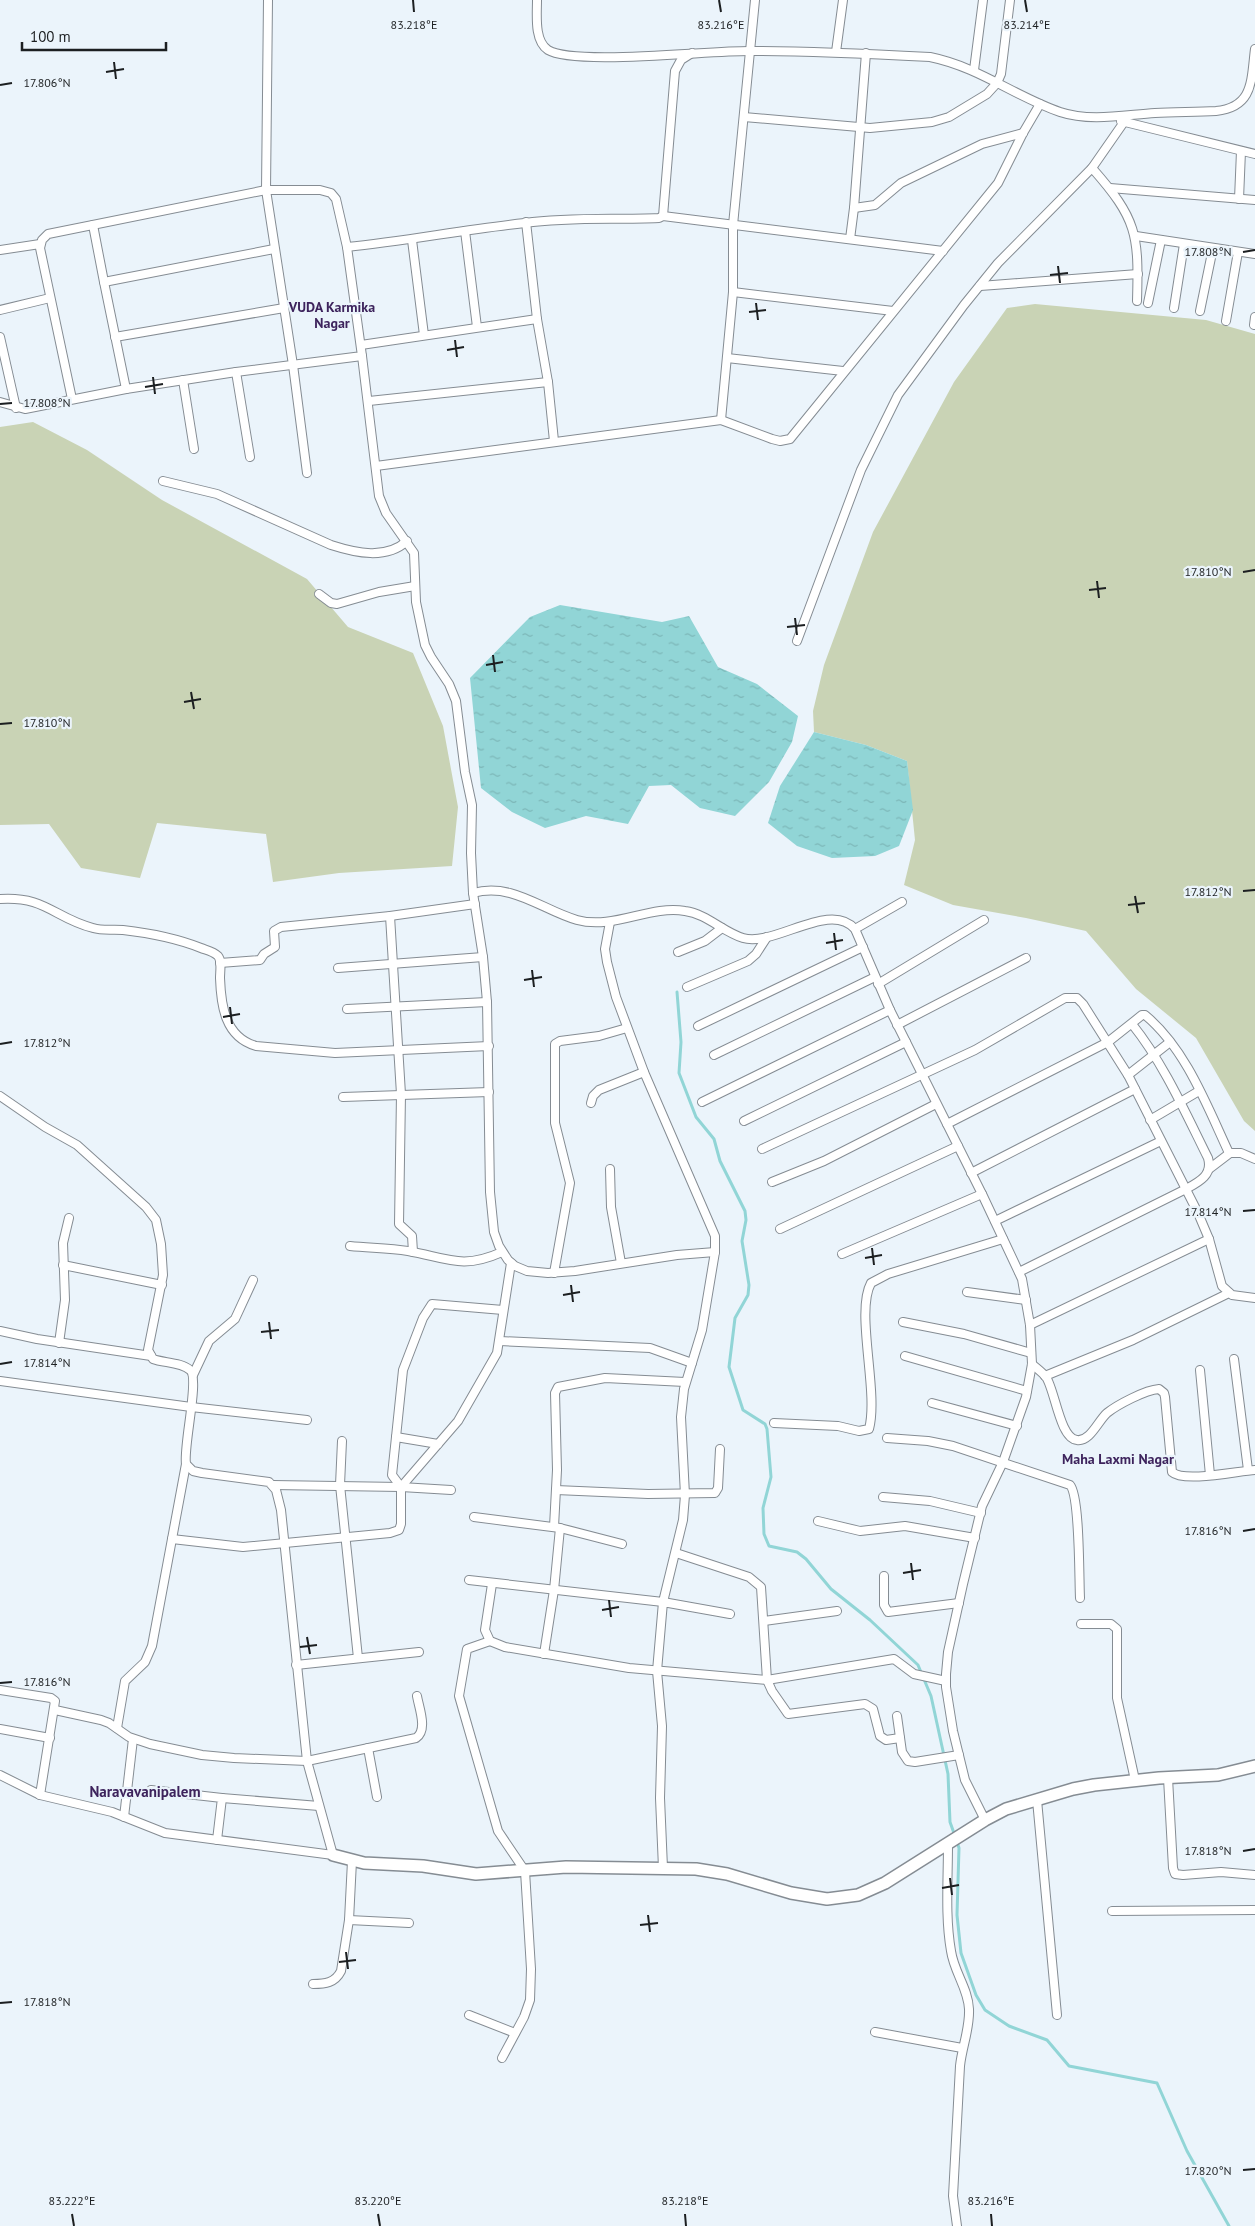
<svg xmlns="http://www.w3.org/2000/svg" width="1255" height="2226" font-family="'PT Sans',sans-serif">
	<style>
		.grass { fill: #c9d3b5 }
		.water { fill: url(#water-ripples) }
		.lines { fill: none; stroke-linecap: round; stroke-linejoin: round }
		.stream { stroke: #91d5d6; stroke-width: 3 }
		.street-casing { stroke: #858c93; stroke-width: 10 }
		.secondary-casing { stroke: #858c93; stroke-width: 14 }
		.street { stroke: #fff; stroke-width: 8 }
		.secondary { stroke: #fff; stroke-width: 11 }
		.ticks { fill: none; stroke: #1c1f21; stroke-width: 2 }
		.labels { text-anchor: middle; stroke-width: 4.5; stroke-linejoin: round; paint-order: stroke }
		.neighbourhood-label { font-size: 14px; font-weight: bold; fill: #3d235c; stroke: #ebf4fb }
		.quarter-label { font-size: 15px; font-weight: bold; fill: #3d235c; stroke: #ebf4fb }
		.ticks-label { font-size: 12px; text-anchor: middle; fill: #1c1f21; stroke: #ebf4fb; stroke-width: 4.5; stroke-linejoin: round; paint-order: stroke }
	</style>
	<defs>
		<pattern id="water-ripples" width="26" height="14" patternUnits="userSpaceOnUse" patternTransform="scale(1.25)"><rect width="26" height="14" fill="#91d5d6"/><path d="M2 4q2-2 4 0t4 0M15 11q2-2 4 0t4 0" fill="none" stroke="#7cb6b7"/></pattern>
	</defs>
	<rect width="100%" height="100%" fill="#ebf4fb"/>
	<!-- grass -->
	<g class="grass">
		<path d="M 1035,304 L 1206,320 L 1255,334 L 1255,1131 L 1244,1121 L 1196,1038 L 1136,989 L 1086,931 L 1026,918 L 953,905 L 904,885 L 915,840 L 907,761 L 866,745 L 814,732 L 813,711 L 824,665 L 873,532 L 954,382 L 1007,308 Z"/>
		<path d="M 33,422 L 87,450 L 162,500 L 307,579 L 348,627 L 413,653 L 443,726 L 458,807 L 452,866 L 339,873 L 273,882 L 266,834 L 157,823 L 140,878 L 81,868 L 49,824 L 0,825 L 0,427 Z"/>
	</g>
	<!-- water -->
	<g class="water">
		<path d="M 560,605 L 662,622 L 689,616 L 718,667 L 757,684 L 798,716 L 792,742 L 769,782 L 735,816 L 700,808 L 671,785 L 649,786 L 628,824 L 586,816 L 545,828 L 512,812 L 481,788 L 470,678 L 530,617 Z"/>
		<path d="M 814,732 L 866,745 L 907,761 L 913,810 L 899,846 L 875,856 L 832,858 L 797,846 L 768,823 L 780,786 Z"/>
	</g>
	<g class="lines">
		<!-- stream -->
		<g class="stream">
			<path d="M 677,992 L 681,1042 L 679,1073 L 696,1117 L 714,1139 L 720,1161 L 745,1211 L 746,1220 L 742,1241 L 749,1285 L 748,1295 L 735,1318 L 729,1367 L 743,1410 L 765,1424 L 767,1429 L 771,1477 L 763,1508 L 764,1534 L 769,1546 L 797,1552 L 806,1559 L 831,1589 L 870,1620 L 918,1665 L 931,1696 L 948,1774 L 950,1822 L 955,1836"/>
			<path d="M 957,1842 L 959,1848 L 957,1915 L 961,1953 L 976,1995 L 985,2010 L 1009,2026 L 1047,2040 L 1069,2066 L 1157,2083 L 1187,2151 L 1229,2226"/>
		</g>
		<!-- street casing -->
		<g class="street-casing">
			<g id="street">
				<path d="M 268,0 L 266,190 L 293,365 L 307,473"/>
				<path d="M 537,0 C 537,15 534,41 548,50 C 574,66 713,50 752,51 C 812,51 871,54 930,57 C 979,67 1014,96 1060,112 C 1090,122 1124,115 1155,113 C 1175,112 1196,112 1216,111 C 1254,107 1251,80 1255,49"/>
				<path d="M 836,52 L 843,0"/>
				<path d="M 974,70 L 983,0"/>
				<path d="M 744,117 L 870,128 L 932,122 L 949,117 L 987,94 L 997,83 L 1001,74 L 1010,0"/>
				<path d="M 1121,121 L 1255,154"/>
				<path d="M 1092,168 C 1137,219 1139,234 1137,301"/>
				<path d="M 1110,188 L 1255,200"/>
				<path d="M 1239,199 L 1241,151"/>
				<path d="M 854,208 L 875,205 L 901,183 L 982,144 L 1023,133"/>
				<path d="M 663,216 L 675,71 L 681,60 L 692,53"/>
				<path d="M 526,222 L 537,319 L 548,382 L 554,441"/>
				<path d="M 93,225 L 104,282 L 274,249"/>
				<path d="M 465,231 L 477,327"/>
				<path d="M 1136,236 L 1255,254"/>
				<path d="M 850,239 L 854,208 L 866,53"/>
				<path d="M 412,240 L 424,335"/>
				<path d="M 0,250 L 40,244"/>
				<path d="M 104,282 L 126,389"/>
				<path d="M 980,286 L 1138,274"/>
				<path d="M 733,292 L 893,311"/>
				<path d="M 1148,303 L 1161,240"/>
				<path d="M 1174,308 L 1184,244"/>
				<path d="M 0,310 L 50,298"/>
				<path d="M 1200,311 L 1213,248"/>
				<path d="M 1226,321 L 1238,252"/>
				<path d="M 1254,325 L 1255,317"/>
				<path d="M 0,337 L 16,408"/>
				<path d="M 115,337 L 284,308"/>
				<path d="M 361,345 L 537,319"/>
				<path d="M 362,356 L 379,496 L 386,513 L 414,553 L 416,602 L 425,645 L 431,657 L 449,684 L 456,701 L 465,772 L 472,805 L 471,853 L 473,893 L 483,957 L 487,1002 L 490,1192 L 494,1232 L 499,1246 L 508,1260 L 515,1266 L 527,1271 L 548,1273 L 575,1271 L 677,1255 L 715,1252"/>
				<path d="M 727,358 L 843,371"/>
				<path d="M 236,372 L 250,457"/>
				<path d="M 183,380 L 194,449"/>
				<path d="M 72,399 L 40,248 L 42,240 L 48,234 L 266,190 L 320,190 L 331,193 L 336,199 L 347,247"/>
				<path d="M 369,401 L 548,382"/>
				<path d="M 0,402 L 25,409 L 126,389 L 236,372 L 362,356 L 347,247 C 407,241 466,229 525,223 C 570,217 614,220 659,218 L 663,216 L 943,251"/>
				<path d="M 721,420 L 733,292 L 733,225 L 755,0"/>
				<path d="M 376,466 L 721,420 L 772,439 L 780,441 L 790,439 L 998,183 L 1023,133 L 1040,104"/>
				<path d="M 163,481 L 217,494 L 331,545 C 356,553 386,560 407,541"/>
				<path d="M 319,594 L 331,603 L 337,604 L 379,592 L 415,586"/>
				<path d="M 797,641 L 861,470 L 898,395 L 964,305 L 998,263 L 1092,168 L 1124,122"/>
				<path d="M 473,893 C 512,882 542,910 577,920 C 614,930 649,905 685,911 C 707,914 723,932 743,938 C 775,947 830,900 855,929 L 890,1010 L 982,1194 L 1022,1279 L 1030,1325 L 1032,1364 L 1026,1397 L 1003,1462 L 982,1506 L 963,1584 L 948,1652 L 946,1674 L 946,1687 L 953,1731 L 965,1780 L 985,1820"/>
				<path d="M 0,899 C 46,896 54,918 93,928 C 103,931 113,929 123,930 C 149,933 176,938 201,948 C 206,950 213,951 218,956 C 222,961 220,971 220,978 C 221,1006 225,1037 256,1046 L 335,1053 L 489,1046"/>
				<path d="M 390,916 L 401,1094 L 399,1224 L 412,1236 L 413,1252"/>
				<path d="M 855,929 L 902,902"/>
				<path d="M 678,952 L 705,941 L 722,928"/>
				<path d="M 220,963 L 260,960 L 264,954 L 275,947 L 274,931 L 281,927 L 390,916 L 475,904"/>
				<path d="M 338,968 L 483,957"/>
				<path d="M 878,984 L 984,920"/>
				<path d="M 687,987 L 748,961 L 756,954 L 767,937"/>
				<path d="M 347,1009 L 487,1002"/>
				<path d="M 897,1025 L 1026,958"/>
				<path d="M 698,1026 L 863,947"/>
				<path d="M 714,1055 L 875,977"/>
				<path d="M 1128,1075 L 1170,1042"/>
				<path d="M 0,1096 L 45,1127 L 77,1145 L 146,1207 L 156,1220 L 161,1244 L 163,1275 L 148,1350 L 153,1359 C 163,1363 181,1362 190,1370 C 200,1378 183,1446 186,1464 L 193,1471 L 202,1473 L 269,1482 L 276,1490 L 281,1510 L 307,1761 L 333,1855 L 165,1833 L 112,1812 L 40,1795 L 0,1775"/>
				<path d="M 343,1097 L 489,1092"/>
				<path d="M 702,1102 L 890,1010"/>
				<path d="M 591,1103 L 593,1096 L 599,1090 L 644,1072"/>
				<path d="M 1150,1120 L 1199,1091"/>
				<path d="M 744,1121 L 906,1042"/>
				<path d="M 947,1124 L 1108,1042 L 1142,1015 L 1145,1015 C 1186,1049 1207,1106 1229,1153"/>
				<path d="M 762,1149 L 975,1050 L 1065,998 L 1077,998 L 1083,1004 L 1128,1075 L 1198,1213 L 1209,1239 L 1222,1286 L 1232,1295 L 1255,1298"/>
				<path d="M 610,1169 L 611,1207 L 621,1263"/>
				<path d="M 1209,1169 L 1230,1153 L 1241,1153 L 1255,1159"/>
				<path d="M 971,1173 L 1135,1089"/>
				<path d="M 772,1182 L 824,1161 L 936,1104"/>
				<path d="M 995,1221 L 1161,1141"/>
				<path d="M 780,1229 L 958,1146"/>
				<path d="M 350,1246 C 369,1248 389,1248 408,1251 C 447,1258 462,1270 502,1252"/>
				<path d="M 842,1254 L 982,1194"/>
				<path d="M 63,1265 L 162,1285"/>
				<path d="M 1019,1272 L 1186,1189 C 1199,1182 1213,1175 1208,1158 C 1185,1112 1164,1064 1132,1024"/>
				<path d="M 554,1273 L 570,1183 L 555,1123 L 555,1044 L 560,1041 L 599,1036 L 627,1028"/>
				<path d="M 967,1292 L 1026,1300"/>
				<path d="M 903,1322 L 964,1334 L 1031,1353"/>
				<path d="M 1030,1325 L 1209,1239"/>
				<path d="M 0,1331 L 37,1339 L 151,1356"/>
				<path d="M 500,1341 L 650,1348 L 692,1363"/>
				<path d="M 59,1343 L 65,1300 L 63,1243 L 69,1218"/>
				<path d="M 905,1356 L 1027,1391"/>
				<path d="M 1234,1359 L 1248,1470"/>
				<path d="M 1032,1364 C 1036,1368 1042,1372 1046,1377 C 1055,1390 1060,1439 1077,1440 C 1090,1442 1098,1421 1107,1413 C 1117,1405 1145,1390 1159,1389 L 1164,1393 L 1165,1397 L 1172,1472 C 1184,1483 1238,1471 1255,1470"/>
				<path d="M 1200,1370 L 1210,1475"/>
				<path d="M 193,1375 L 209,1341 L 235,1319 L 253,1280"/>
				<path d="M 1045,1376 L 1133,1340 L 1229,1293"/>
				<path d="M 0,1381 L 191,1407 L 307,1420"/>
				<path d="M 932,1403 L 1017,1426"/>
				<path d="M 774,1423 L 838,1426 L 859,1431 L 869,1429 C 879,1392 855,1312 871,1283 L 888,1274 L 1003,1239"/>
				<path d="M 396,1437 L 403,1370 L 423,1318 L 432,1304 L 503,1310"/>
				<path d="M 887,1438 L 928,1441 L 953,1446 L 1070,1485 C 1080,1496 1079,1579 1080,1598"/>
				<path d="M 342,1441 L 340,1485 L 358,1658"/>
				<path d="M 273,1485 L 401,1487 L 451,1490"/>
				<path d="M 401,1487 L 392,1475 L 396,1437 L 438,1444"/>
				<path d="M 556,1490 L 648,1494 L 715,1493 L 718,1488 L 720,1449"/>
				<path d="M 883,1497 L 930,1501 L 981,1513"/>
				<path d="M 474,1517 L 560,1528 L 622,1544"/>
				<path d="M 818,1521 L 860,1531 L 905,1526 L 975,1538"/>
				<path d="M 554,1527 L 557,1470 L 555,1393 L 558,1387 L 605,1378 L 685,1382"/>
				<path d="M 172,1539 L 243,1547 L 390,1533 L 399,1530 L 401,1524 L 401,1487 L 458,1421 L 497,1353 L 511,1263"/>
				<path d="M 676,1553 L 749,1577 L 761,1587 L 767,1680 L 772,1691 L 788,1714 L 865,1704 L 873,1709 L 880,1736 L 886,1740 L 900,1738"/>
				<path d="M 884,1576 L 884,1605 L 888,1612 L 959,1603"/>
				<path d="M 469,1580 L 663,1602 L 683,1520 L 685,1495 L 681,1417 L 684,1389 L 702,1330 L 715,1252 L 715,1236 L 644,1072 L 616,997 L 607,962 L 605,949 L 610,922"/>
				<path d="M 492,1584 L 485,1630 L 490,1641 L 505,1647 L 629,1668 L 767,1680 L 894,1659 L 914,1674 L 946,1681"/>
				<path d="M 764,1621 L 837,1611"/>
				<path d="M 1081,1624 L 1111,1624 L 1117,1629 L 1117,1698 L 1135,1780"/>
				<path d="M 490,1641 L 467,1649 L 459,1696 L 498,1831 L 525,1871 L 531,1969 L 530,2000 L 524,2017 L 502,2058"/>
				<path d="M 544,1654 L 554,1590 L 560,1528"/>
				<path d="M 296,1665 L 419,1652"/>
				<path d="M 0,1690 L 51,1698 L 55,1701 L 40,1795"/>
				<path d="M 55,1710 L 101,1720 L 109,1723 L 129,1737 L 150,1744 L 202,1755 L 234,1758 L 307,1761 L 416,1738 C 428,1730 419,1708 417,1696"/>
				<path d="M 897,1716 L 902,1752 L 908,1761 L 915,1762 L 959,1755"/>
				<path d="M 117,1728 L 125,1681 L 145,1662 L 152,1646 L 186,1464"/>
				<path d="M 0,1729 L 50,1738"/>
				<path d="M 368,1748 L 377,1797"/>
				<path d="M 1168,1778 L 1173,1868 L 1175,1874 L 1183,1875 L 1221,1872 L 1255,1875"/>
				<path d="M 151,1790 L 222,1798 L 217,1840"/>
				<path d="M 222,1798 L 319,1806"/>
				<path d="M 1037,1800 L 1057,2015"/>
				<path d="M 124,1817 L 133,1739"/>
				<path d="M 948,1844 C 948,1880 945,1917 951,1951 C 954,1972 968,1988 969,2009 C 970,2028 962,2047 960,2066 L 953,2196 L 957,2226"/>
				<path d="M 663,1868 L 660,1798 L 662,1726 L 657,1671 L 663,1602 L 730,1614"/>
				<path d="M 1112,1911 L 1255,1910"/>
				<path d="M 349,1920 L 409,1923"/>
				<path d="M 313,1984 C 325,1984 335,1983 341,1971 L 349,1920 L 352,1861"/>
				<path d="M 469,2015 L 515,2033"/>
				<path d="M 875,2032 L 962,2048"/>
			</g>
		</g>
		<!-- secondary casing -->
		<g class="secondary-casing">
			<path id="secondary" d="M 333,1855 L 364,1863 L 423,1866 L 476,1874 L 566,1867 L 696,1869 L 727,1874 L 791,1893 L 827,1899 L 858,1895 L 885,1883 L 985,1820 L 1006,1809 L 1073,1789 L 1094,1785 L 1159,1778 L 1218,1775 L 1255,1766"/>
		</g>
		<!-- street -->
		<use href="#street" class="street"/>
		<!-- secondary -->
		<use href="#secondary" class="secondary"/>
	</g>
	<!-- ticks -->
	<path class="ticks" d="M 413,0 L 414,12M 719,0 L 721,12M 1025,0 L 1027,12M 114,62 L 116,79M 106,72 L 124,69M 0,85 L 12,83M 1243,252 L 1255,250M 1058,266 L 1060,283M 1050,275 L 1068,273M 756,303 L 758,320M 749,312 L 766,310M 455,340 L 457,357M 447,350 L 464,347M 153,377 L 155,394M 145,387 L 163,384M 0,404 L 12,403M 1243,572 L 1255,570M 1097,581 L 1099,598M 1089,590 L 1106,588M 795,618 L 797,635M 787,627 L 805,625M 493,655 L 495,672M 486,665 L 503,662M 191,692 L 194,709M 184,702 L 201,699M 0,724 L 12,723M 1243,891 L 1255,890M 1135,896 L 1138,913M 1128,905 L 1145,903M 834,933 L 836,950M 826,943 L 843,940M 532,970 L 534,987M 524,980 L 542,977M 230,1007 L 232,1024M 223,1017 L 240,1014M 0,1044 L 12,1042M 1243,1211 L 1255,1210M 872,1248 L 874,1265M 865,1258 L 882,1255M 571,1285 L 573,1302M 563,1295 L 580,1292M 269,1322 L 271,1339M 261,1332 L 279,1330M 0,1364 L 12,1362M 1243,1531 L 1255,1529M 911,1563 L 913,1580M 903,1573 L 921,1570M 609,1600 L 611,1617M 602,1610 L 619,1607M 307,1637 L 310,1654M 300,1647 L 317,1645M 0,1683 L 12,1682M 1243,1851 L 1255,1849M 950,1878 L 952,1895M 942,1888 L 959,1885M 648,1915 L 650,1932M 640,1925 L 658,1923M 346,1952 L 348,1969M 339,1962 L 356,1960M 0,2003 L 12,2002M 1243,2170 L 1255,2169M 72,2214 L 74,2226M 378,2214 L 380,2226M 685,2214 L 686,2226M 991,2214 L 992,2226"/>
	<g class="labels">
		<!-- neighbourhood labels -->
		<g class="neighbourhood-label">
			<text x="332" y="312">VUDA Karmika<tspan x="332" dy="16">Nagar</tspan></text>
			<text x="1118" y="1464">Maha Laxmi Nagar</text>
		</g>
		<!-- quarter labels -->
		<g class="quarter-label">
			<text x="145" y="1797">Naravavanipalem</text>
		</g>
	</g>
	<g class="ticks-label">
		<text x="414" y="29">83.218°E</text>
		<text x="721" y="29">83.216°E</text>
		<text x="1027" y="29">83.214°E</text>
		<text x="47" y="87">17.806°N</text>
		<text x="1208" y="256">17.808°N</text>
		<text x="47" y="407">17.808°N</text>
		<text x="1208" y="576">17.810°N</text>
		<text x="47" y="727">17.810°N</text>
		<text x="1208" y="896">17.812°N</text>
		<text x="47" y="1047">17.812°N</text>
		<text x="1208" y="1216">17.814°N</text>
		<text x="47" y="1367">17.814°N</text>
		<text x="1208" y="1535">17.816°N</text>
		<text x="47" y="1686">17.816°N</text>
		<text x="1208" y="1855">17.818°N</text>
		<text x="47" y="2006">17.818°N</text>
		<text x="1208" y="2175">17.820°N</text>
		<text x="72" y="2205">83.222°E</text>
		<text x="378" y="2205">83.220°E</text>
		<text x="685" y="2205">83.218°E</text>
		<text x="991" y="2205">83.216°E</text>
	</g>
	<!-- scale -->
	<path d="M22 42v8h144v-8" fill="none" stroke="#1c1f21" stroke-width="2.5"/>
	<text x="30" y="42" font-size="15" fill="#1c1f21" stroke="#ebf4fb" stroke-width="4" paint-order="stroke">100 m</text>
</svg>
